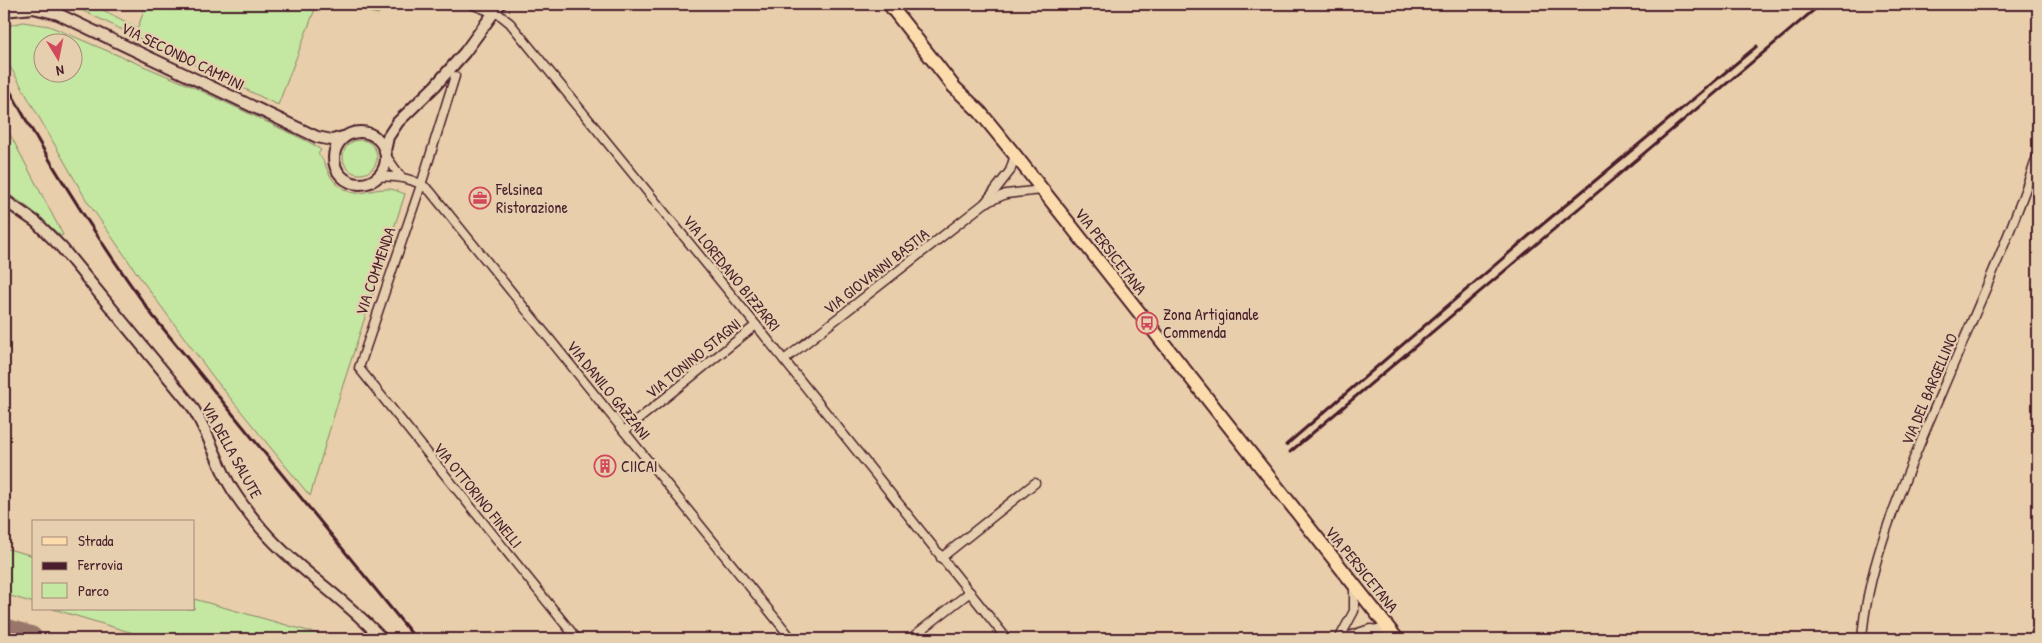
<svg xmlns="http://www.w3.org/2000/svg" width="2042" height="643" font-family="'Patrick Hand',sans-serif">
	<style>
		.green { fill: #c4e7a1; stroke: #878366; fill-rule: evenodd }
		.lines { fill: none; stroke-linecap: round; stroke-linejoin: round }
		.taxiway { stroke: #99766a; stroke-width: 26 }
		.minor-casing { stroke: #4a1f2b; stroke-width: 11 }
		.tertiary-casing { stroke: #4a1f2b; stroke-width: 14 }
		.primary-casing { stroke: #4a1f2b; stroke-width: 16 }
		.minor { stroke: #e6cfaf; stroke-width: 8 }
		.tertiary { stroke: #e6cfaf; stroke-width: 10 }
		.primary { stroke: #fcdcac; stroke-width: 12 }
		.rail { stroke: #4a1f2b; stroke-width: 3 }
		.labels { text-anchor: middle; stroke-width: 4.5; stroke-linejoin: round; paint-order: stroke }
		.street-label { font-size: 16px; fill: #4a1f2b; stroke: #e6cfaf }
		.poi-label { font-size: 16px; fill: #4a1f2b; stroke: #e6cfaf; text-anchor: start }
	</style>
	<rect width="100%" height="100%" fill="#e8ceaa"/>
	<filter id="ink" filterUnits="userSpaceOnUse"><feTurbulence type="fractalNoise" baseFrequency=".02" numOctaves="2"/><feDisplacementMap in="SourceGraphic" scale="10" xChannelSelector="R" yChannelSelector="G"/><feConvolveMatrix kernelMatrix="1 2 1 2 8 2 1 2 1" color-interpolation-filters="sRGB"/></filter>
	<g filter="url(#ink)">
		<!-- green -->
		<g class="green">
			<path d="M 69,4 L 91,4 L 138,28 L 146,4 L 317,4 L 278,105 Z"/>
			<path d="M 335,4 L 388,4 L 378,14 Z"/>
			<path d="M 23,22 L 49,26 L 103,49 L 191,86 L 309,142 L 321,150 L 318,154 C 327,163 327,176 337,184 C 357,201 365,189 386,189 C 392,188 399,192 405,194 L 342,388 L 310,496 L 214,378 L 141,279 L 87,201 L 4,56 L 4,27 ZM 72,42 L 72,72 L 42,72 L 42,42 Z"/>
			<path d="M 4,123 L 63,235 L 61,236 L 29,208 L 4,191 Z"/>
			<circle cx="360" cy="157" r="17"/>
			<path d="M 4,548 L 34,556 L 34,603 L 4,594 Z"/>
			<path d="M 194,599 L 336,639 L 153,639 L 53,609 L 194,609 Z"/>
		</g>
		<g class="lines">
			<!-- taxiway -->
			<path class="taxiway" d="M 4,631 L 30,639"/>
			<!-- minor casing -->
			<g class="minor-casing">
				<g id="minor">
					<path d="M 471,4 L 500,15 L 510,23 L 756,325 L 1007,639"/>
					<path d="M 455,76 L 421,185 L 359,368 L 577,639"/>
					<path d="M 386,156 L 401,177"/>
					<path d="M 377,177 C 394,175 416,178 430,191 L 792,639"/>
					<path d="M 985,203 L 1010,171 L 1015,155"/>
					<path d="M 784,360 L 985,203 L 1006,194 L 1042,190"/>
					<path d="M 624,431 L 756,325"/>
					<path d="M 941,558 L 1035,483"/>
					<path d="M 910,639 L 970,592"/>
					<path d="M 1339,639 L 1354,611 L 1354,587"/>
					<path d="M 1340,639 L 1370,629 L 1391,631"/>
					<path d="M 1862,639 C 1867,570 1895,504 1921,441 C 1960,345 2005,252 2038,154"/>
				</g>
			</g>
			<!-- tertiary casing -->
			<g class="tertiary-casing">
				<g id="tertiary">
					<path d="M 4,11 L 33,8 L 58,14 L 317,137 L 332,140 L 343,137"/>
					<circle cx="360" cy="158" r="26"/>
					<path d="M 385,151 L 388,137 L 398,122 L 435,86 L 465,52 L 500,4"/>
					<path d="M 4,200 L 36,222 L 62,248 L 191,405 C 206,428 214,453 226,478 C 235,496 248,512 261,528 C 297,570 345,598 382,639"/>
				</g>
			</g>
			<!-- primary casing -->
			<g class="primary-casing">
				<path id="primary" d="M 889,4 L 954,87 L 980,112 L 1015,155 L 1397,639"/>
			</g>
			<!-- minor -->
			<use href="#minor" class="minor"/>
			<!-- tertiary -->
			<use href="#tertiary" class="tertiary"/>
			<!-- primary -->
			<use href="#primary" class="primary"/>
			<!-- rail -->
			<g class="rail">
				<path d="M 4,80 C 48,162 98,240 153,316 L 416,639"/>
				<path d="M 1286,445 L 1531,234 L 1757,46"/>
				<path d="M 1290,452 L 1821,4"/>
			</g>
		</g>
	</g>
	<!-- icons -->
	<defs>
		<g id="office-ring" transform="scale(1.125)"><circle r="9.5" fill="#e6cfaf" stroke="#d1495b" stroke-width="1.5"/><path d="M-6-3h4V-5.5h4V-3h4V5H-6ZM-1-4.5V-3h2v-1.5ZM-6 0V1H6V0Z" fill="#d1495b"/></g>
		<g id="bus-ring" transform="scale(1.125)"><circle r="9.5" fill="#e6cfaf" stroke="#d1495b" stroke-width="1.5"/><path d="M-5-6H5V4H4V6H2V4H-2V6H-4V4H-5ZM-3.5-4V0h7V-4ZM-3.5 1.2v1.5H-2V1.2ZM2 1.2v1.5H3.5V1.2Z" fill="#d1495b"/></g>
		<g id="building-ring" transform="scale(1.125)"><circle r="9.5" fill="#e6cfaf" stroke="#d1495b" stroke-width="1.5"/><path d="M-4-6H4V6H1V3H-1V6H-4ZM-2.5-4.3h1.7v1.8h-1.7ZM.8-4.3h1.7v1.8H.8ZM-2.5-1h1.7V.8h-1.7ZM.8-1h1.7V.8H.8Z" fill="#d1495b"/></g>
	</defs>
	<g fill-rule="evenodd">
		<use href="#office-ring" x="480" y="198"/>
		<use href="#bus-ring" x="1147" y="323"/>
		<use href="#building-ring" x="605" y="466"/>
	</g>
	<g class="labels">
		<!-- street labels -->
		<g class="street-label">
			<text transform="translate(183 56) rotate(26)" y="6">VIA SECONDO CAMPINI</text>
			<text transform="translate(1111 251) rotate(52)" y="6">VIA PERSICETANA</text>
			<text transform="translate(375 271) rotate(-71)" y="6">VIA COMMENDA</text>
			<text transform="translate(876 271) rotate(-38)" y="6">VIA GIOVANNI BASTIA</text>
			<text transform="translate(732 273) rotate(51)" y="6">VIA LOREDANO BIZZARRI</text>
			<text transform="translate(693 358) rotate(-39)" y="6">VIA TONINO STAGNI</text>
			<text transform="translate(1929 389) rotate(-67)" y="6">VIA DEL BARGELLINO</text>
			<text transform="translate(609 390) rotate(51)" y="6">VIA DANILO GAZZANI</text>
			<text transform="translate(232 450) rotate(61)" y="6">VIA DELLA SALUTE</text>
			<text transform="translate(478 495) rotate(51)" y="6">VIA OTTORINO FINELLI</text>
			<text transform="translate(1362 569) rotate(51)" y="6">VIA PERSICETANA</text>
		</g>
		<!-- poi labels -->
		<g class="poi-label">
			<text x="496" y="195">Felsinea<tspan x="496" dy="18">Ristorazione</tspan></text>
			<text x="1163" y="320">Zona Artigianale<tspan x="1163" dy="18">Commenda</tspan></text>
			<text x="621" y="472">CIICAI</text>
		</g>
	</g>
	<!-- margin -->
	<rect width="2042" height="643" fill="none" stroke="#e6cfaf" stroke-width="20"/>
	<rect x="10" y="10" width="2022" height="623" fill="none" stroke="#4a1f2b" stroke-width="2" filter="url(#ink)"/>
	<!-- legend -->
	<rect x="32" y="520" width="162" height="90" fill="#e6cfaf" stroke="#a8897a"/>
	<rect x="42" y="537" width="25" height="8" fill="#fcdcac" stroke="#a8897a"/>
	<text x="78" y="546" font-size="15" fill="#4a1f2b">Strada</text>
	<rect x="42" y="562" width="25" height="8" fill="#4a1f2b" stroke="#a8897a"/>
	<text x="78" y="570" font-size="15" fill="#4a1f2b">Ferrovia</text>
	<rect x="42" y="583" width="25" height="15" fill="#c4e7a1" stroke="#a8897a"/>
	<text x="78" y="596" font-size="15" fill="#4a1f2b">Parco</text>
	<!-- north arrow -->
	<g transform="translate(58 58) rotate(170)"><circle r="24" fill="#e6cfaf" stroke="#a8897a"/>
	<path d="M0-4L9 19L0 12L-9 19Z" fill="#d1495b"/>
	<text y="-8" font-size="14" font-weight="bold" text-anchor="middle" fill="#4a1f2b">N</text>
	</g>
</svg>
